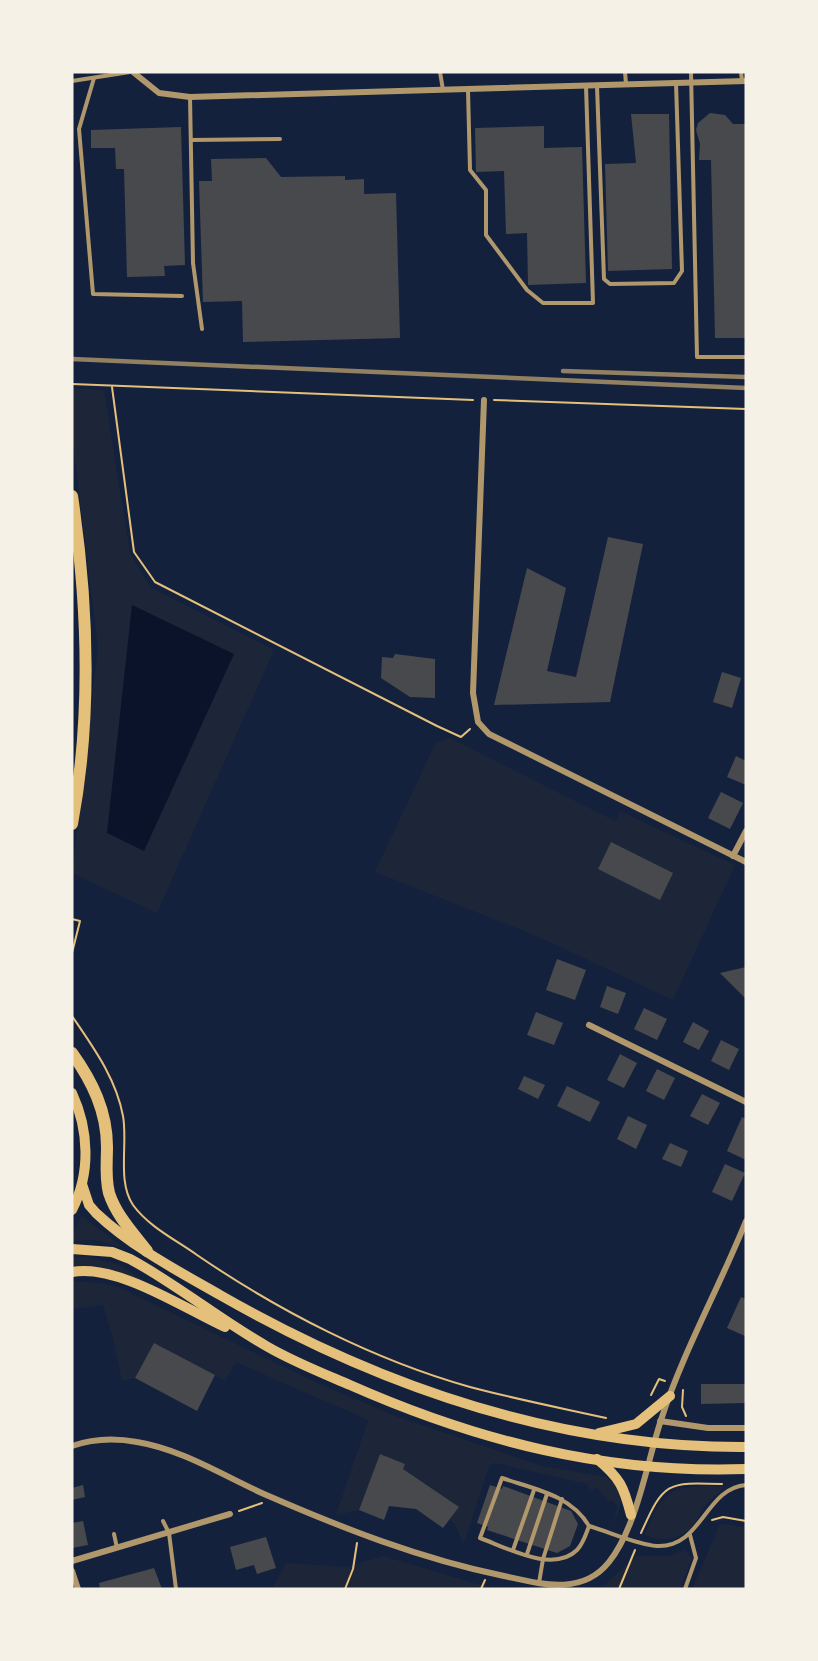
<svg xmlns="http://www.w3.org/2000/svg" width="818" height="1661" font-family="Ubuntu,sans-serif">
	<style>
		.green { fill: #1d2539 }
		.water { fill: #0b132b }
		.building { fill: #48494c }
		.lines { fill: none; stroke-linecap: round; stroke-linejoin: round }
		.path { stroke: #e5c07b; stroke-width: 2 }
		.service { stroke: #b1986c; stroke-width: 4 }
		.minor { stroke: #b1986c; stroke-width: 6 }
		.primary { stroke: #e5c07b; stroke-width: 10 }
		.trunk { stroke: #e5c07b; stroke-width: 12 }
		.rail { stroke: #918062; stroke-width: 4.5 }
	</style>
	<rect width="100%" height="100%" fill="#14213d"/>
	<!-- green -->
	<g class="green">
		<path d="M 72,388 L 104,390 L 130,553 L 150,587 L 274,650 L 157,913 L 72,873 L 98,647 L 72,436 Z"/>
		<path d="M 450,738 L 607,817 L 616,821 L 620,811 L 735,865 L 673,1000 L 539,937 L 375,872 L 435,744 Z"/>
		<path d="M 82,1216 L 124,1248 L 94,1240 L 72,1241 L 72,1234 Z"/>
		<path d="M 83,1256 L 120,1265 L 146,1282 L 72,1267 L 72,1258 Z"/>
		<path d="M 72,1281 L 101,1283 L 118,1287 L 317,1383 L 398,1417 L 542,1466 L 606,1477 L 617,1486 L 622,1499 L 613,1529 L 617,1506 L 612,1500 L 609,1502 L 596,1487 L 589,1493 L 588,1484 L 494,1463 L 489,1466 L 464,1543 C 457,1535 459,1526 450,1519 L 458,1507 L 403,1469 L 405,1464 L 380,1455 L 359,1510 L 336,1515 L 368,1420 L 236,1362 L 225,1381 L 154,1343 L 135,1378 L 122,1381 L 112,1334 L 103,1305 L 72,1309 Z"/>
		<path d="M 711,1486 L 724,1487 C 718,1494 709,1501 703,1508 C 699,1513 698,1520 694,1525 C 680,1540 661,1543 645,1535 C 661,1495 666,1486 711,1486 Z"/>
		<path d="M 720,1524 L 746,1527 L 746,1589 L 692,1589 Z"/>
		<path d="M 685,1550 L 692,1558 L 680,1589 L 600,1589 L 637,1556 L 671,1556 Z"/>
		<path d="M 383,1556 L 484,1586 L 500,1589 L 272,1589 L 286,1563 L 347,1567 Z"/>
	</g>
	<!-- water -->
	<path class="water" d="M 132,605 L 234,654 L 144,851 L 107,833 Z"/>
	<!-- building -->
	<g class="building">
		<path d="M 710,113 L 725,115 L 733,124 L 746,124 L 746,338 L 715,338 L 711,160 L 699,160 L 700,144 L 696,130 L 698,123 Z"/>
		<path d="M 631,114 L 669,114 L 672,269 L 608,271 L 605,164 L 636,163 Z"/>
		<path d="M 544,126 L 544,148 L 582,147 L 586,283 L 528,285 L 527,233 L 506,234 L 504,171 L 476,172 L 475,128 Z"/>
		<path d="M 181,127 L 185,265 L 164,266 L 165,276 L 127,277 L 124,169 L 116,169 L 115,148 L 91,148 L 91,130 Z"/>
		<path d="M 266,158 L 281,177 L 345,176 L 345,180 L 364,179 L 364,194 L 396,193 L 400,338 L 243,342 L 242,301 L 203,302 L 199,181 L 212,181 L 211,159 Z"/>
		<path d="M 608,537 L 643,544 L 610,702 L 494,705 L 527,568 L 566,588 L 547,671 L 576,677 Z"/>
		<path d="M 395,654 L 435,659 L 435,698 L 410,697 L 381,678 L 382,657 L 393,658 Z"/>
		<path d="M 722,672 L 741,678 L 732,708 L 713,702 Z"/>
		<path d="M 736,756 L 746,761 L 746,785 L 727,777 Z"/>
		<path d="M 721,792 L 743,803 L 730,829 L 708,818 Z"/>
		<path d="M 611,842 L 673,873 L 660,900 L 598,869 Z"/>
		<path d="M 557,959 L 586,970 L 575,1000 L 546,990 Z"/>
		<path d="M 746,967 L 746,999 L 720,973 Z"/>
		<path d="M 607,986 L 626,993 L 618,1014 L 600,1007 Z"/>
		<path d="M 644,1008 L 667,1019 L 657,1040 L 634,1029 Z"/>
		<path d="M 536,1012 L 563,1023 L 554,1045 L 527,1035 Z"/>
		<path d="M 693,1022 L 709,1031 L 699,1050 L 683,1042 Z"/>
		<path d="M 721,1040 L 739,1049 L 729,1070 L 711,1061 Z"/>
		<path d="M 620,1054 L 637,1063 L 624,1088 L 607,1080 Z"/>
		<path d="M 657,1069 L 675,1078 L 664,1100 L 646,1091 Z"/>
		<path d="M 524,1076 L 545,1085 L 538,1099 L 518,1089 Z"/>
		<path d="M 567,1086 L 600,1102 L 590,1122 L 557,1106 Z"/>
		<path d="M 702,1094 L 720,1103 L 708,1125 L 690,1116 Z"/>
		<path d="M 628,1116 L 647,1125 L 636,1149 L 617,1139 Z"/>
		<path d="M 742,1117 L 746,1119 L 746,1160 L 727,1151 Z"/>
		<path d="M 670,1143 L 688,1151 L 681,1167 L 662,1159 Z"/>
		<path d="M 725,1164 L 745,1173 L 732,1201 L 712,1192 Z"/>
		<path d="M 741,1297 L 746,1299 L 745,1336 L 727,1328 Z"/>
		<path d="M 154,1343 L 215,1375 L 197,1411 L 135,1378 Z"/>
		<path d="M 701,1384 L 746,1384 L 746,1403 L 701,1404 Z"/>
		<path d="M 380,1454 L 405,1464 L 403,1469 L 459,1507 L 443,1528 L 416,1509 L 389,1506 L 384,1520 L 359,1510 Z"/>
		<path d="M 83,1485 L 85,1497 L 72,1500 L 72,1488 Z"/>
		<path d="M 490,1485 L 502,1489 L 503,1486 L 571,1511 L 578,1524 L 570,1546 L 557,1553 L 487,1530 L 488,1527 L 477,1523 Z"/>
		<path d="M 83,1521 L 88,1545 L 72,1548 L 72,1523 Z"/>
		<path d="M 266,1537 L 276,1568 L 257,1574 L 254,1565 L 236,1570 L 230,1547 Z"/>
		<path d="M 154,1568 L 162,1589 L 100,1589 L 99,1583 Z"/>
	</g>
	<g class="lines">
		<!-- path -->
		<g class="path">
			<path d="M 72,384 L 473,400"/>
			<path d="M 112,387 L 134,552 L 155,582 L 437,726 L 461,737 L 470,729"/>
			<path d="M 494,400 L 746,409"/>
			<path d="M 72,919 L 80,921 L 72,953"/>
			<path d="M 72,1016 C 93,1047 116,1078 123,1116 C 128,1143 117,1182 133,1205 C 149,1227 176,1240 197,1255 C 279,1311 374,1360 470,1387 C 515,1399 561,1408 606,1418"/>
			<path d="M 683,1390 L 682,1407 L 686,1416"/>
			<path d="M 651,1395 L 659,1379 L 665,1381"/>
			<path d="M 239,1511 L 262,1503"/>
			<path d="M 712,1520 L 723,1517 L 746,1521"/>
			<path d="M 641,1533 C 664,1482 666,1482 722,1484"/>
			<path d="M 345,1589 L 353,1569 L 357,1543"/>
			<path d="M 481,1589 L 485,1580"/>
			<path d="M 619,1589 L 635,1550"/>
		</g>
		<!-- service -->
		<g class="service">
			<path d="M 440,72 L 443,90"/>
			<path d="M 625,72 L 626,84"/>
			<path d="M 691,72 L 697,357 L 746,357"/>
			<path d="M 741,72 L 742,81"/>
			<path d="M 94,78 L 79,129 L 93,294 L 182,296"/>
			<path d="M 72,81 L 130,72"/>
			<path d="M 597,86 L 604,279 L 610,284 L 674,283 L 682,271 L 676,83"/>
			<path d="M 468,90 L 470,170 L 486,190 L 486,235 L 527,290 L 543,303 L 593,303 L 586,86"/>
			<path d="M 190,97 L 193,263 L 202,329"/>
			<path d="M 191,140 L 280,139"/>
			<path d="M 163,1521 L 169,1533 L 176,1589"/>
			<path d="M 589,1526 C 586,1534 583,1544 577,1550 C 553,1574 505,1547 480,1538 L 502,1478 C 534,1489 571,1495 589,1526 C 610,1532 635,1544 657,1546 C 702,1548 705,1488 746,1485"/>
			<path d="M 114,1534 L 117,1548"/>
			<path d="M 513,1550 L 534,1490"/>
			<path d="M 527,1554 L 547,1494"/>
			<path d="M 539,1583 L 543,1559 L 562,1499"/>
			<path d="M 685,1589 L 696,1558 L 690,1535"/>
		</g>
		<!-- minor -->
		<g class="minor">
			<path d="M 133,72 L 159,93 L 190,97 L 746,81"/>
			<path d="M 484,400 L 473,693 L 478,722 L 489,734 L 746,862"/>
			<path d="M 733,856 L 746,831"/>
			<path d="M 589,1025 L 746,1102"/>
			<path d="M 660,1421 L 708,1428 L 746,1428"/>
			<path d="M 72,1446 C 92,1439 116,1438 137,1442 C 181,1449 224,1476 264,1494 C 342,1528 421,1559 504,1576 C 541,1584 582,1596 609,1562 C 637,1527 647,1462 661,1420 C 683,1352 719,1288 746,1221"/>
			<path d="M 72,1561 L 230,1514"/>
			<path d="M 72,1571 L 78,1589"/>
		</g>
		<!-- primary -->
		<g class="primary">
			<path d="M 72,1093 C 89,1130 91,1173 72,1210"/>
			<path d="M 82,1184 L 89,1205 L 96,1213 C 132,1247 178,1271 220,1295 C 381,1387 559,1448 746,1447"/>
			<path d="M 72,1249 L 112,1252 L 130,1259 C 178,1285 220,1320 268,1347 C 294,1362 322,1373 350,1385 C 477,1441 606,1474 746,1469"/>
			<path d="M 72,1272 C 118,1264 183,1308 225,1327"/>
			<path d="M 599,1433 L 636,1424 L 670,1396"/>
			<path d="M 597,1459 C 620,1478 624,1487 631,1515"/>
		</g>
		<!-- trunk -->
		<g class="trunk">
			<path d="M 72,496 C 88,603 92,717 72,824"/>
			<path d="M 72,1053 C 92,1081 107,1111 107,1147 C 107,1162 105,1178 109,1193 C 116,1215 133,1233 147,1251"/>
		</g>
		<!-- rail -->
		<g class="rail">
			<path d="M 72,359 L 746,388"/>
			<path d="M 563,371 L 746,377"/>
		</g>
	</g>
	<!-- border -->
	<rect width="818" height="1661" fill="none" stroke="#f6f1e7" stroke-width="147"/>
</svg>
